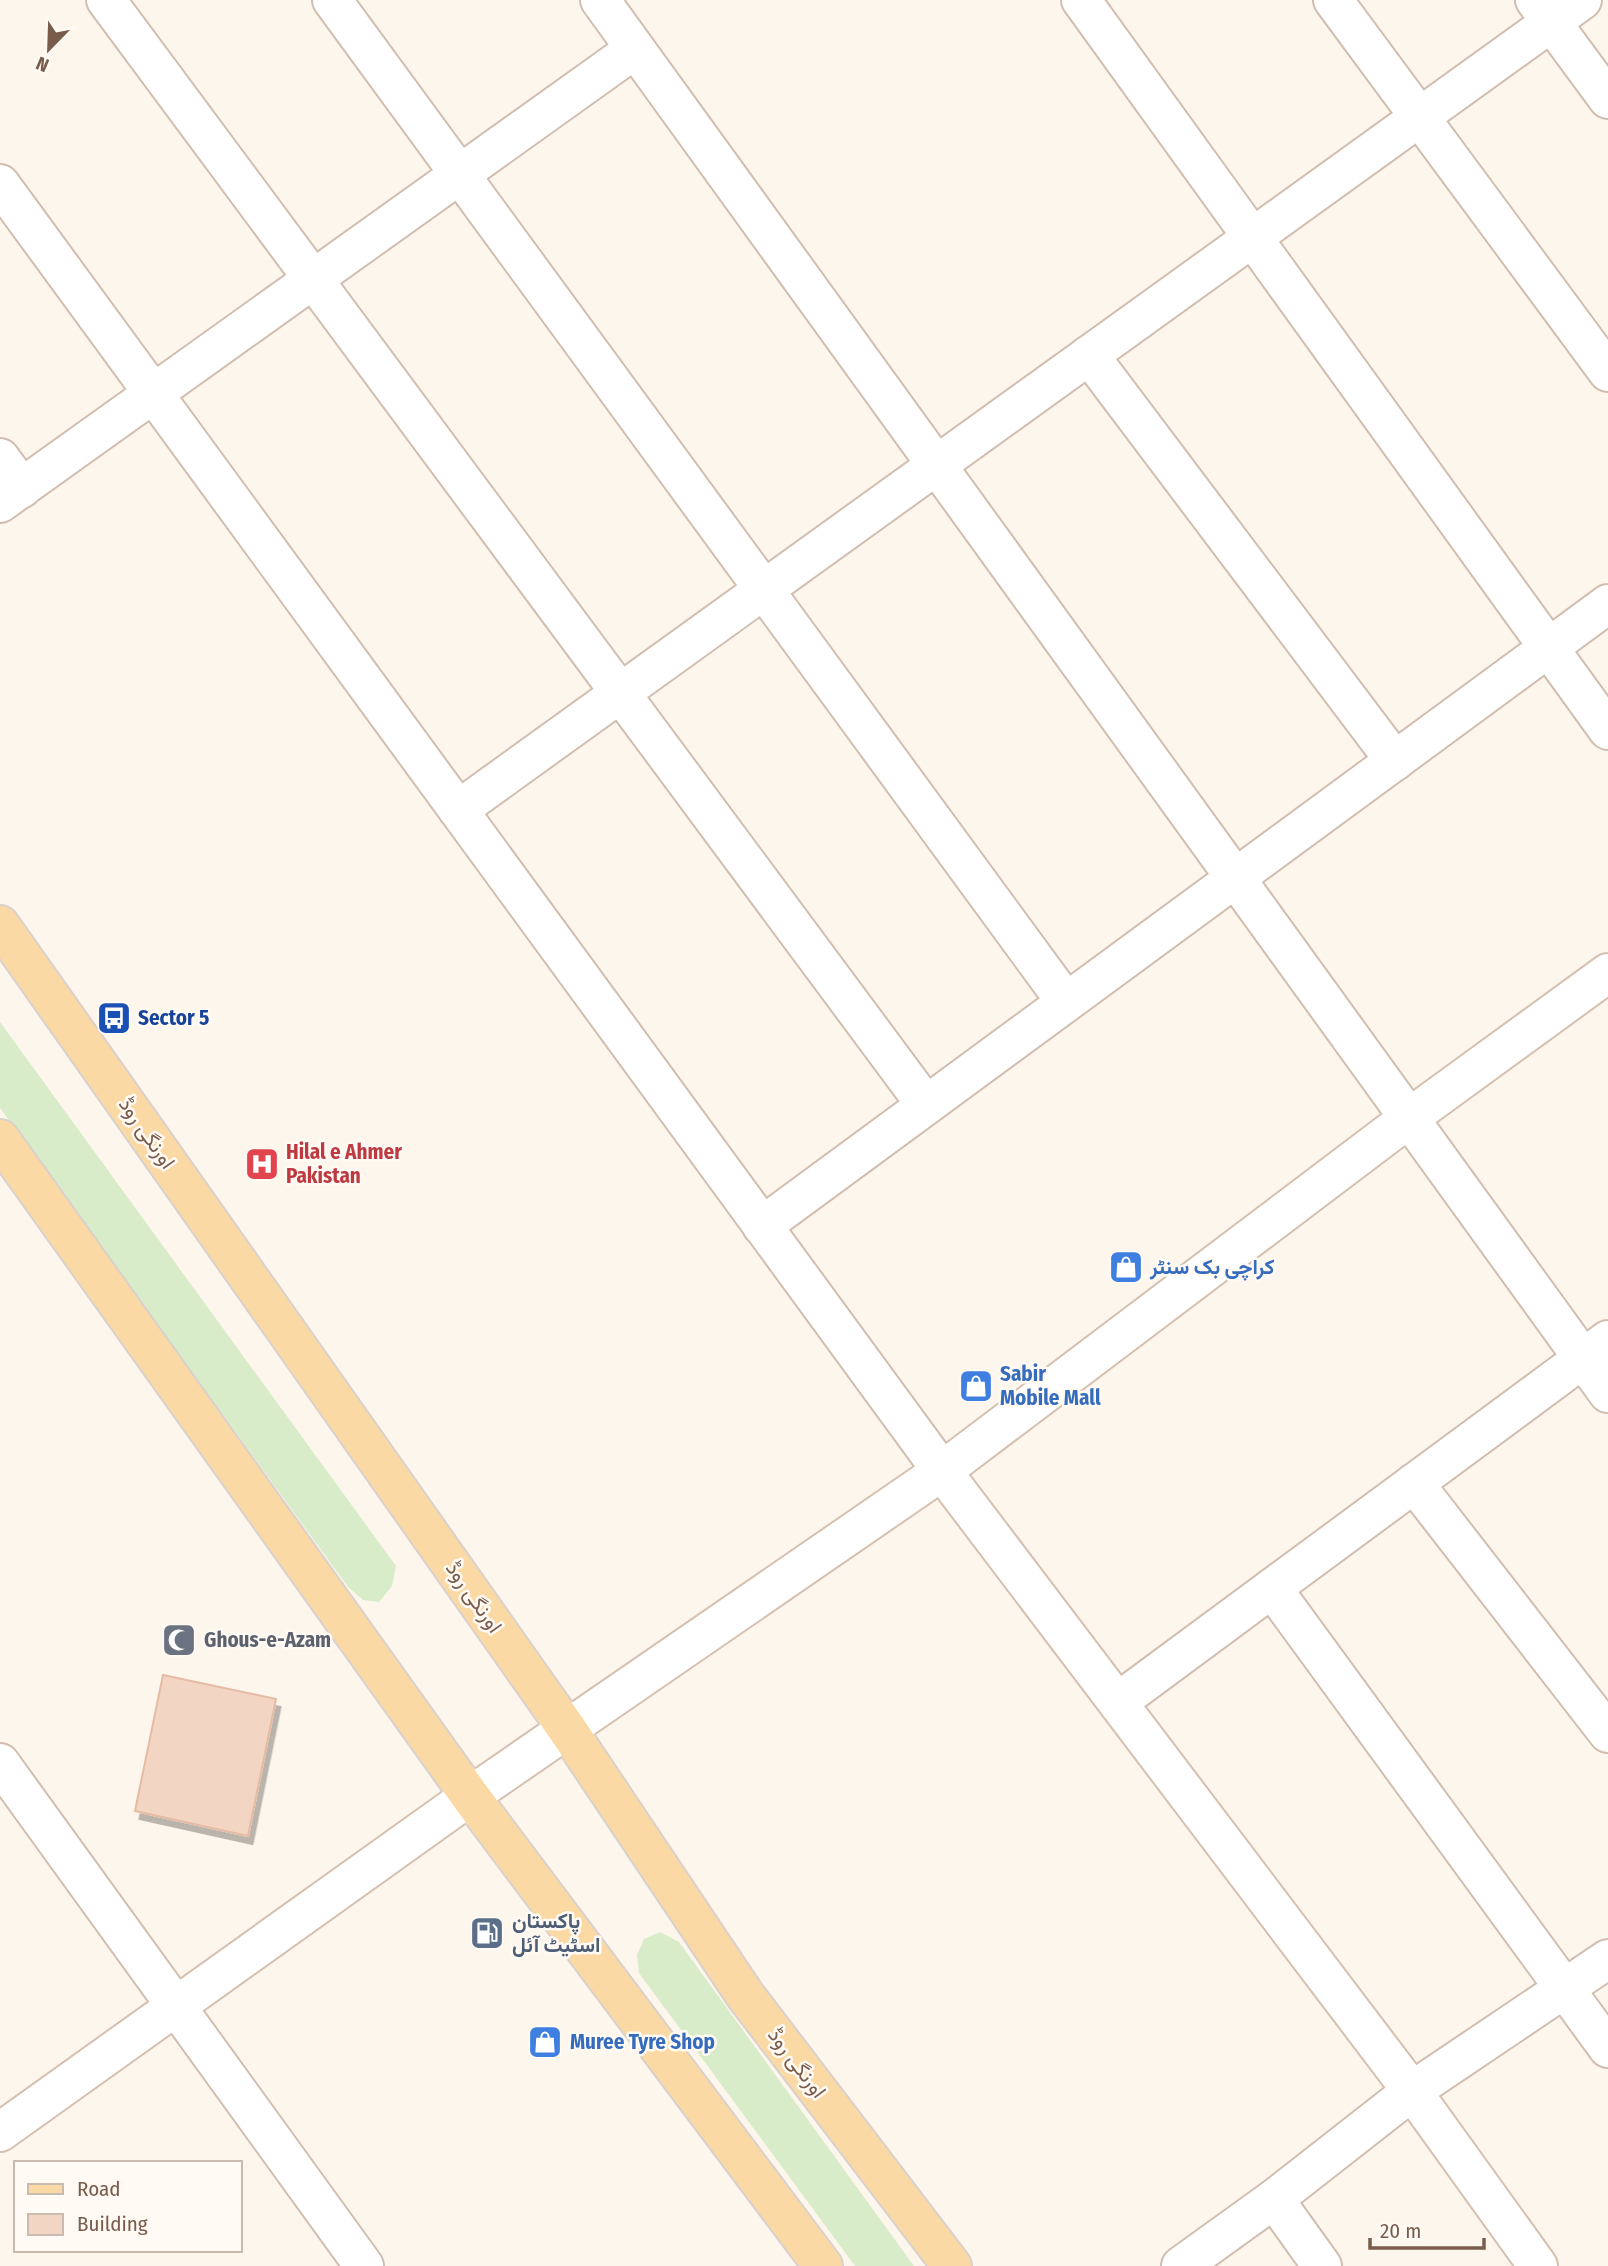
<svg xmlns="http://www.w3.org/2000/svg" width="1608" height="2266" font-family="'Fira Sans Condensed',Vazirmatn,sans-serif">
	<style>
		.grass { fill: #d8ecc9 }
		.building { fill: #f3d5c3; stroke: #e6bba3; stroke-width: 2; filter: url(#shadow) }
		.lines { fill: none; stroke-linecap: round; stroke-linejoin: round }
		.street-casing { stroke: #d1beb0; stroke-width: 42 }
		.secondary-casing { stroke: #d6c0b0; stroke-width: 42 }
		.primary-casing { stroke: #dad1cd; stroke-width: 42 }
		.street { stroke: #fff; stroke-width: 38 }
		.secondary { stroke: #fff; stroke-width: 38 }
		.primary { stroke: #fbd9a5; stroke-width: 38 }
		.labels { text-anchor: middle; stroke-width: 5; stroke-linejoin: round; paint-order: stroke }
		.transit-label { font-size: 21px; font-weight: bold; fill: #164399; stroke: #fffaf3; text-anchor: start }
		.street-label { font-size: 21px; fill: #7a5c4d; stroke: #fffaf3 }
		.health-label { font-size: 21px; font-weight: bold; fill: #be3a42; stroke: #fffaf3; text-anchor: start }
		.shop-label { font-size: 21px; font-weight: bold; fill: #366cbe; stroke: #fffaf3; text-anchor: start }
		.worship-label { font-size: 21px; font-weight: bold; fill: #5b616d; stroke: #fffaf3; text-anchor: start }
		.service-label { font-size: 21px; font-weight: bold; fill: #4e5e75; stroke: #fffaf3; text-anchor: start }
	</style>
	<defs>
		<filter id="shadow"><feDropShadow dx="4.5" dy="8" stdDeviation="0" flood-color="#0004"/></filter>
	</defs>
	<rect width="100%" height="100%" fill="#fdf6ec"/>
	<!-- grass -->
	<g class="grass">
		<path d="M 0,1022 L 396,1566 L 392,1586 L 379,1602 L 363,1600 L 348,1587 L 0,1108 Z"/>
		<path d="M 660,1932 L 679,1942 L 914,2266 L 855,2266 L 639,1973 L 637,1955 L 644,1939 Z"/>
	</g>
	<!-- building -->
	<path class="building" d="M 163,1675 L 276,1699 L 248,1836 L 135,1811 Z"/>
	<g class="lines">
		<!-- street casing -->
		<g class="street-casing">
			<g id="street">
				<path d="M 106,0 L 926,1105"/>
				<path d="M 332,0 L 1066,1002"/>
				<path d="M 600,0 L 1608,1393"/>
				<path d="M 1081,0 L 1608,730"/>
				<path d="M 1333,0 L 1608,372"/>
				<path d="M 1535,0 L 1608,99"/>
				<path d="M 0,184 L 942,1471"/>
				<path d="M 1089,355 L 1395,761"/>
				<path d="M 0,458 L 22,488"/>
				<path d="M 0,503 L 635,49"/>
				<path d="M 458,810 L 1582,0"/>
				<path d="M 762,1226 L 1608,604"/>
				<path d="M 1414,1483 L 1608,1733"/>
				<path d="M 1272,1588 L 1608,2048"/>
				<path d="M 1118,1702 L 1608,1340"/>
				<path d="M 0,1763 L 364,2266"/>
				<path d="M 1274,2199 L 1322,2266"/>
				<path d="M 1181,2266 L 1274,2199 L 1412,2091 L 1608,1959"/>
			</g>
		</g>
		<!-- secondary casing -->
		<g class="secondary-casing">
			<g id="secondary">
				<path d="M 942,1471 L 1412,2091 L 1538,2266"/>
				<path d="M 0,2132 L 470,1796 L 942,1471 L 1409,1118 L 1608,973"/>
			</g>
		</g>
		<!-- primary casing -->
		<g class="primary-casing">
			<g id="primary">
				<path d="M 0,925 L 567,1729 L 745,1995 L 952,2266"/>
				<path d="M 0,1139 L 470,1796 L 823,2266"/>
			</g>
		</g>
		<!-- street -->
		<use href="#street" class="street"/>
		<!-- secondary -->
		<use href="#secondary" class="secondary"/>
		<!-- primary -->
		<use href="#primary" class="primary"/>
	</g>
	<!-- icons -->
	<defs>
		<g id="bus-square" transform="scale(1.75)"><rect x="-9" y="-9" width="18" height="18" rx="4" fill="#1a4fb4" stroke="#fffaf3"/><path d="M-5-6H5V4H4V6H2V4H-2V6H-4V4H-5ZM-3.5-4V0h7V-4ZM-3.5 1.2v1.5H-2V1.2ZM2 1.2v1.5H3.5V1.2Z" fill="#fff"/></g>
		<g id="hospital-square" transform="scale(1.75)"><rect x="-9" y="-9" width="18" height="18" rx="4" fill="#e0444e" stroke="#fffaf3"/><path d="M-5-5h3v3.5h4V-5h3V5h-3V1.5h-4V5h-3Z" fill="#fff"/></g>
		<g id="shop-square" transform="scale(1.75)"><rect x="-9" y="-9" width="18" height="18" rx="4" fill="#3f7fe0" stroke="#fffaf3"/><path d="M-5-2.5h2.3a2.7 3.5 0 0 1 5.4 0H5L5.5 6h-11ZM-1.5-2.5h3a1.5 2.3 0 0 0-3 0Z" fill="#fff"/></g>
		<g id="mosque-square" transform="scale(1.75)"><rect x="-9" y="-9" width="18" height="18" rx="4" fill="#6b7280" stroke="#fffaf3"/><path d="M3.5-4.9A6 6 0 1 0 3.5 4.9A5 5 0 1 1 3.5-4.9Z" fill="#fff"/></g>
		<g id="fuel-square" transform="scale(1.75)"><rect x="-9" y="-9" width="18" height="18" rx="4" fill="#5c6f8a" stroke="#fffaf3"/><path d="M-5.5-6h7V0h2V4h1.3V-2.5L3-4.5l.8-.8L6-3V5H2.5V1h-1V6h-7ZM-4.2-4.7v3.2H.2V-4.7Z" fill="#fff"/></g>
	</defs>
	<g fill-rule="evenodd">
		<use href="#bus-square" x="114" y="1018"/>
		<use href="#hospital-square" x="262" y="1164"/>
		<use href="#shop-square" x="1126" y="1267"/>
		<use href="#shop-square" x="976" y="1386"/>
		<use href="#mosque-square" x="179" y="1640"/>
		<use href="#fuel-square" x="487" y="1933"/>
		<use href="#shop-square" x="545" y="2042"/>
	</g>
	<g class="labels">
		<!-- transit labels -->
		<g class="transit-label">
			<text x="138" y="1025">Sector 5</text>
		</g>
		<!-- street labels -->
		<g class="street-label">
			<text transform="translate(147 1133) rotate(55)" y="7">اورنگی روڈ</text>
			<text transform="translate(474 1597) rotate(55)" y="7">اورنگی روڈ</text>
			<text transform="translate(797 2063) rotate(53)" y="7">اورنگی روڈ</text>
		</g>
		<!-- health labels -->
		<g class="health-label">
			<text x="286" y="1159">Hilal e Ahmer<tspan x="286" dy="24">Pakistan</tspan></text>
		</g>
		<!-- shop labels -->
		<g class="shop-label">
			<text x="1150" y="1274">کراچی بک سنٹر</text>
			<text x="1000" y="1381">Sabir<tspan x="1000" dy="24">Mobile Mall</tspan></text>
			<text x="570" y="2049">Muree Tyre Shop</text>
		</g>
		<!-- worship labels -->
		<g class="worship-label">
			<text x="204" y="1647">Ghous-e-Azam</text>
		</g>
		<!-- service labels -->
		<g class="service-label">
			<text x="512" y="1928">پاکستان<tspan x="512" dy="24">اسٹیٹ آئل</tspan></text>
		</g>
	</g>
	<!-- legend -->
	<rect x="14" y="2161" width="228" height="91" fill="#fffaf3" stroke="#cabbb1" stroke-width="2"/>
	<rect x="28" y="2184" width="35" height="10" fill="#fbd9a5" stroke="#cabbb1" stroke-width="2"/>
	<text x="77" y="2196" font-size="21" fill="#7a5c4d">Road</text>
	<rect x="28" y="2214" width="35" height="21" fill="#f3d5c3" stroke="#cabbb1" stroke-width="2"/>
	<text x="77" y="2231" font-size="21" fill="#7a5c4d">Building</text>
	<!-- north arrow -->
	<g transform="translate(49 49) rotate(203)" stroke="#fffaf3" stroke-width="5" paint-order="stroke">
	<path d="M0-5L12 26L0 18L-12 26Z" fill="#7a5c4d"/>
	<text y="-10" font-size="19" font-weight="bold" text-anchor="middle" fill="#7a5c4d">N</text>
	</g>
	<!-- scale -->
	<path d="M1370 2238v10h114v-10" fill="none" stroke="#7a5c4d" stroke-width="3.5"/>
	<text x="1380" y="2238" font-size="21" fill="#7a5c4d" stroke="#fffaf3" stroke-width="5" paint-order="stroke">20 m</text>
</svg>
